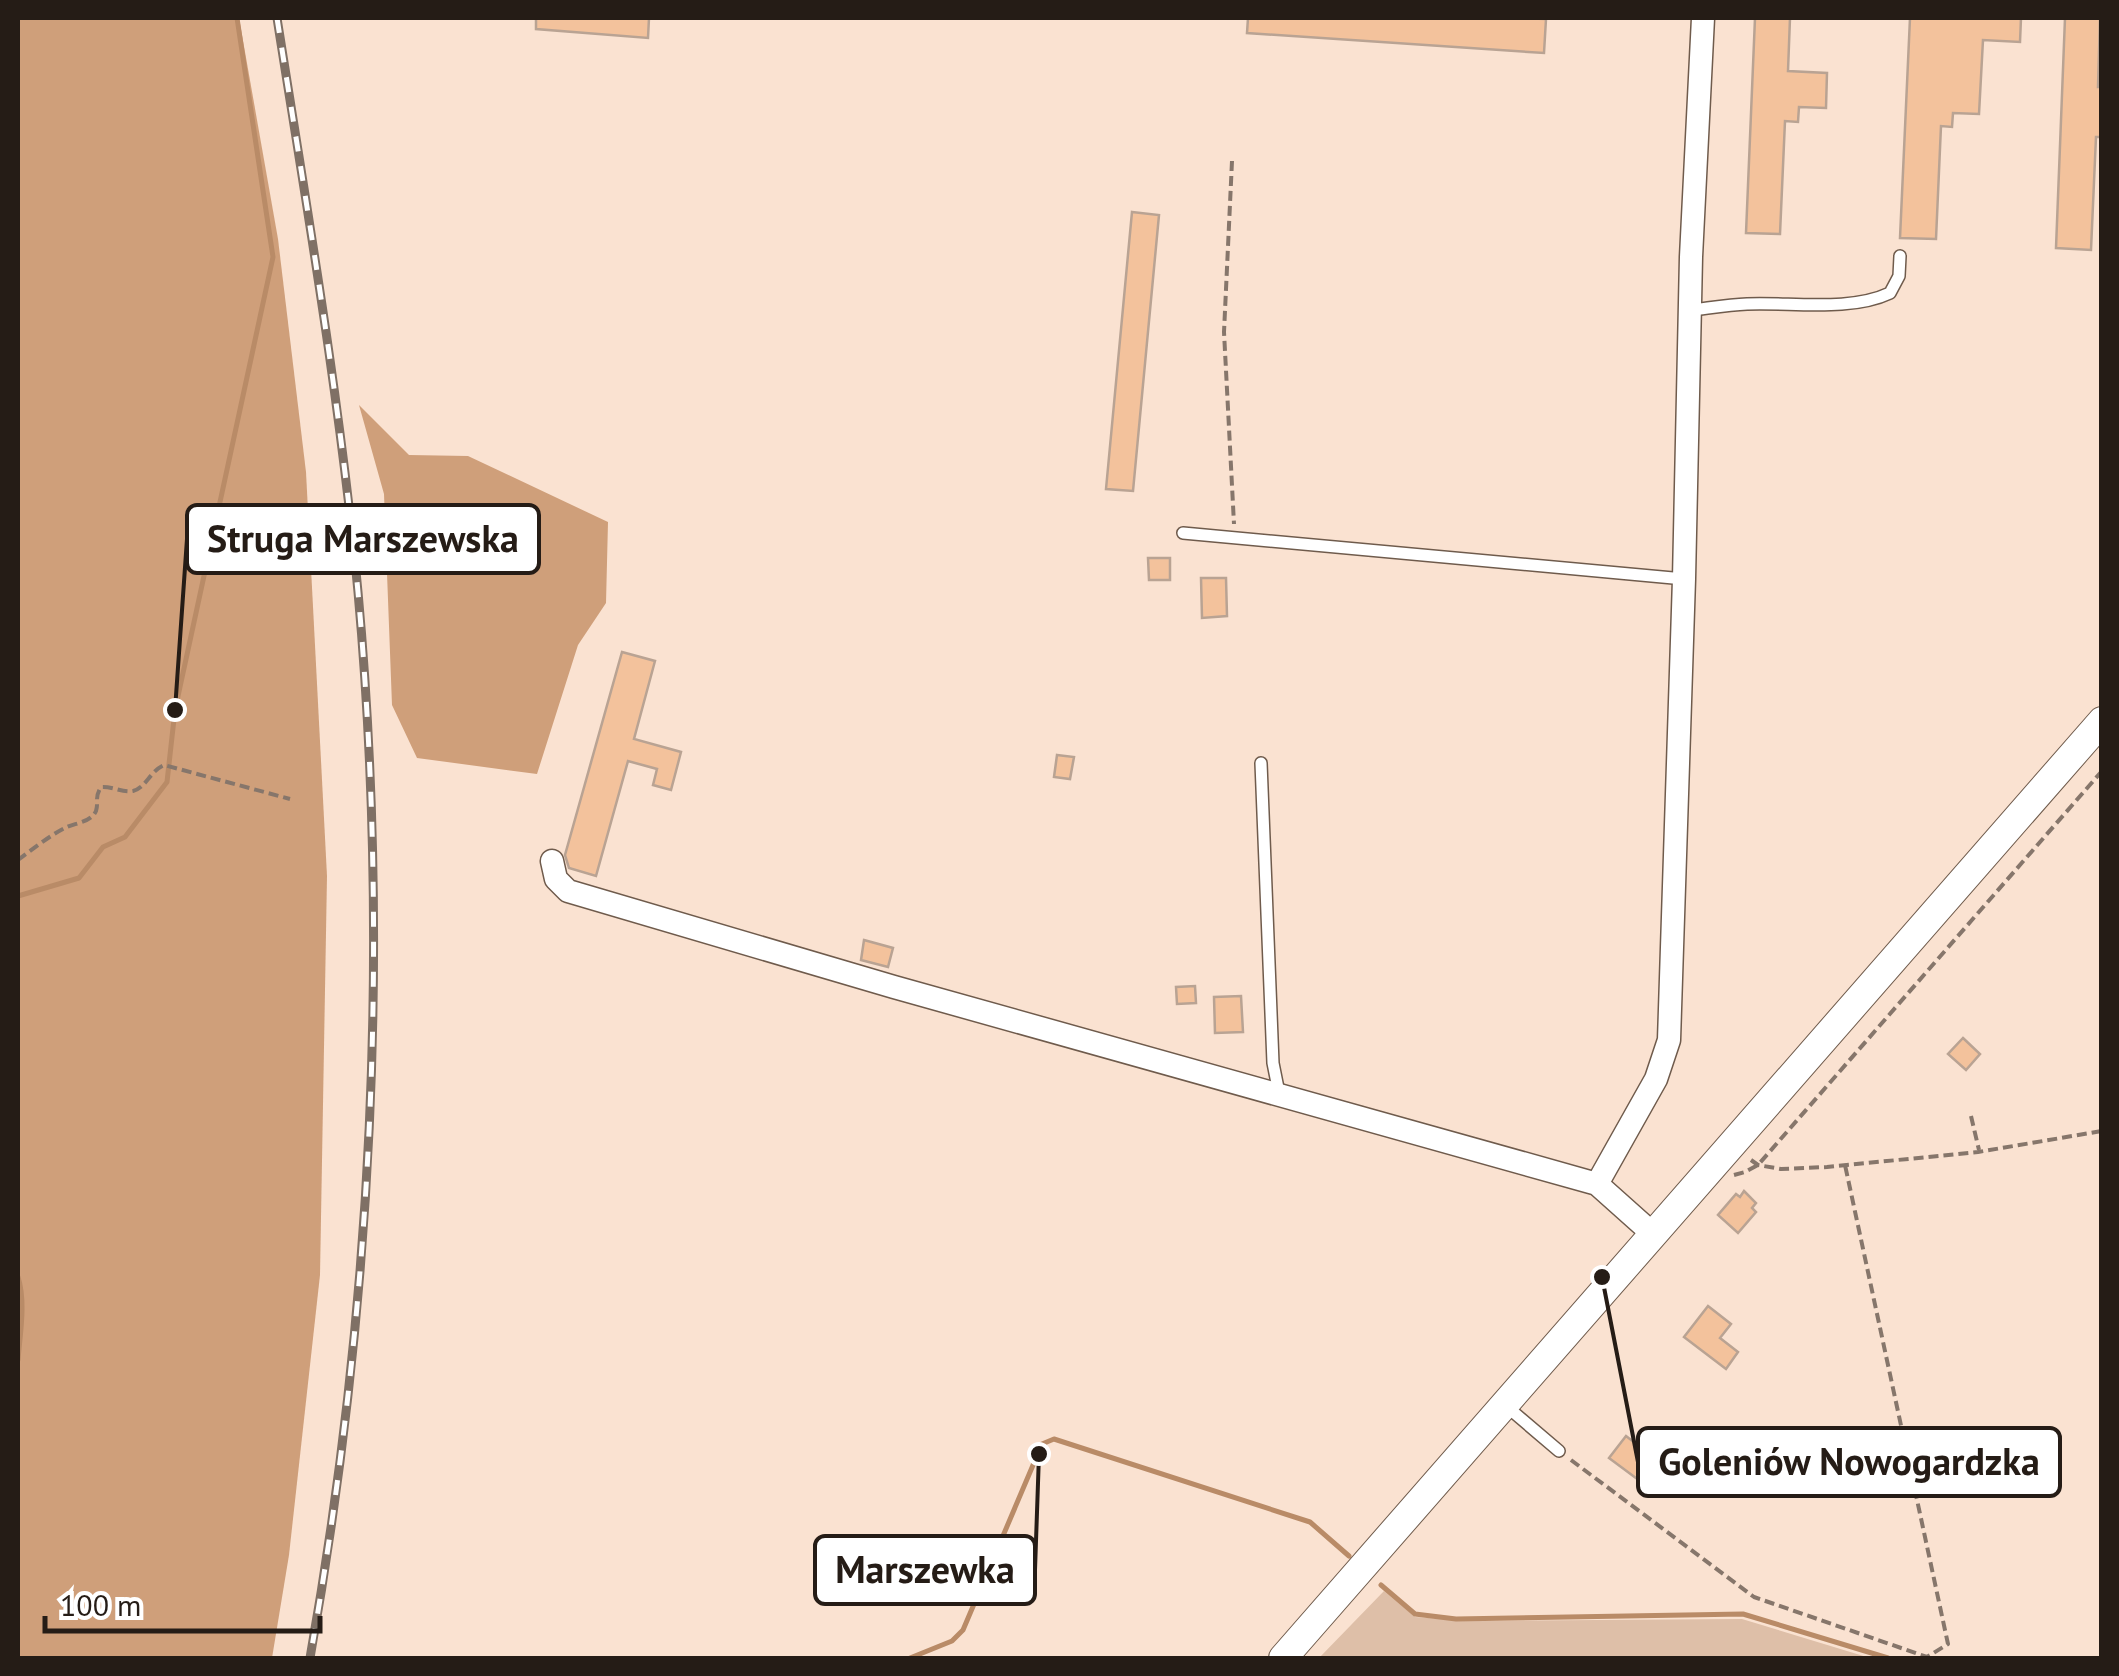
<svg xmlns="http://www.w3.org/2000/svg" width="2119" height="1676" font-family="'PT Sans',sans-serif">
	<style>
		.green { fill: #debfa8 }
		.forest { fill: #cf9f7a }
		.lines { fill: none; stroke-linecap: round; stroke-linejoin: round }
		.stream { stroke: #b98b67; stroke-width: 5 }
		.building { fill: #f3c29c; stroke: #b9a393; stroke-width: 2.5 }
		.service-casing { stroke: #6f5b4c; stroke-width: 14 }
		.minor-casing { stroke: #6f5b4c; stroke-width: 25 }
		.tertiary-casing { stroke: #6f5b4c; stroke-width: 30 }
		.path { stroke: #86766b; stroke-width: 4; stroke-dasharray: 10 5; stroke-linecap: butt }
		.service { stroke: #fff; stroke-width: 11 }
		.minor { stroke: #fff; stroke-width: 22 }
		.tertiary { stroke: #fff; stroke-width: 28 }
		.rail-casing { stroke: #7f7065; stroke-width: 9 }
		.rail { stroke: #fff; stroke-width: 5; stroke-dasharray: 15; stroke-linecap: butt }
		.leader { fill: none; stroke: #251c16; stroke-width: 4 }
		.callout-dot { fill: #251c16; stroke: #fff; stroke-width: 4 }
		.callout { fill: #fff; stroke: #251c16; stroke-width: 4 }
		.callout-label { font-size: 38px; text-anchor: middle; font-weight: bold; fill: #251c16 }
	</style>
	<rect width="100%" height="100%" fill="#fae2d1"/>
	<!-- green -->
	<path class="green" d="M 1384,1591 L 1415,1617 L 1470,1621 L 1742,1619 L 1870,1658 L 1319,1658 Z"/>
	<!-- forest -->
	<g class="forest">
		<path d="M 18,18 L 239,18 L 278,239 L 306,472 L 327,876 L 320,1275 L 289,1555 L 272,1658 L 18,1658 Z"/>
		<path d="M 359,405 L 409,455 L 468,456 L 608,522 L 606,603 L 578,645 L 537,774 L 417,758 L 392,705 L 384,494 Z"/>
	</g>
	<g class="lines">
		<!-- stream -->
		<g class="stream">
			<path d="M 18,896 L 79,878 L 103,847 L 125,837 L 167,782 L 175,710 L 273,257 L 237,18"/>
			<path d="M 18,1277 C 26,1302 20,1334 18,1360"/>
			<path d="M 1381,1585 L 1415,1614 L 1456,1619 L 1743,1614 L 1888,1658"/>
			<path d="M 910,1658 L 952,1641 L 963,1630 L 1042,1444 L 1054,1439 L 1310,1522 L 1349,1556"/>
		</g>
	</g>
	<!-- building -->
	<g class="building">
		<path d="M 536,18 L 649,18 L 648,38 L 536,29 Z"/>
		<path d="M 1248,18 L 1518,18 L 1546,19 L 1544,53 L 1247,33 Z"/>
		<path d="M 1755,18 L 1790,18 L 1788,71 L 1827,73 L 1826,108 L 1799,107 L 1798,122 L 1785,121 L 1780,234 L 1746,233 Z"/>
		<path d="M 1910,18 L 2021,18 L 2020,42 L 1983,40 L 1979,114 L 1953,113 L 1952,127 L 1941,126 L 1936,239 L 1900,238 Z"/>
		<path d="M 2065,18 L 2100,18 L 2098,87 L 2102,87 L 2102,137 L 2096,137 L 2091,250 L 2056,248 Z"/>
		<path d="M 1132,212 L 1159,215 L 1133,491 L 1106,489 Z"/>
		<path d="M 1148,558 L 1170,558 L 1170,580 L 1149,580 Z"/>
		<path d="M 1201,578 L 1226,578 L 1227,616 L 1202,618 Z"/>
		<path d="M 622,652 L 655,661 L 634,739 L 681,752 L 671,790 L 653,785 L 657,769 L 628,761 L 596,876 L 569,868 L 565,855 Z"/>
		<path d="M 1057,755 L 1074,757 L 1070,779 L 1054,777 Z"/>
		<path d="M 864,940 L 893,948 L 888,967 L 861,960 Z"/>
		<path d="M 1195,986 L 1196,1003 L 1177,1004 L 1176,987 Z"/>
		<path d="M 1241,996 L 1243,1032 L 1215,1033 L 1214,997 Z"/>
		<path d="M 1963,1038 L 1980,1054 L 1966,1070 L 1948,1054 Z"/>
		<path d="M 1744,1191 L 1756,1203 L 1752,1208 L 1756,1212 L 1738,1233 L 1718,1215 L 1736,1194 L 1740,1197 Z"/>
		<path d="M 1708,1306 L 1731,1324 L 1720,1338 L 1738,1352 L 1726,1369 L 1684,1337 Z"/>
		<path d="M 1626,1436 L 1661,1463 L 1644,1484 L 1609,1458 Z"/>
	</g>
	<g class="lines">
		<!-- service casing -->
		<g class="service-casing">
			<g id="service">
				<path d="M 1691,310 C 1709,308 1728,305 1747,304 C 1791,302 1850,312 1890,293 L 1899,276 L 1900,256"/>
				<path d="M 1183,533 L 1684,579"/>
				<path d="M 1261,763 L 1273,1063 L 1279,1093"/>
				<path d="M 1505,1405 L 1559,1451"/>
			</g>
		</g>
		<!-- minor casing -->
		<g class="minor-casing">
			<g id="minor">
				<path d="M 552,861 L 556,879 L 568,891 L 894,987 L 1597,1184 L 1653,1234"/>
				<path d="M 1597,1184 L 1656,1079 L 1669,1040 L 1684,579 L 1691,257 L 1703,18"/>
			</g>
		</g>
		<!-- tertiary casing -->
		<g class="tertiary-casing">
			<path id="tertiary" d="M 1283,1658 L 2102,721"/>
		</g>
		<!-- path -->
		<g class="path">
			<path d="M 1232,161 L 1224,332 L 1234,524"/>
			<path d="M 18,860 C 33,849 50,835 67,827 C 76,823 91,822 96,811 C 99,801 94,798 101,787 C 112,786 123,793 133,791 C 146,788 150,771 164,765 L 290,799"/>
			<path d="M 1971,1116 L 1979,1150"/>
			<path d="M 1751,1160 L 1758,1165 L 1781,1169 L 1827,1167 L 1978,1152 L 2102,1131"/>
			<path d="M 1734,1175 L 1745,1172 L 1758,1165 L 2102,771"/>
			<path d="M 1571,1460 L 1754,1597 L 1927,1657 L 1948,1644 L 1845,1165"/>
		</g>
		<!-- service -->
		<use href="#service" class="service"/>
		<!-- minor -->
		<use href="#minor" class="minor"/>
		<!-- tertiary -->
		<use href="#tertiary" class="tertiary"/>
		<!-- rail casing -->
		<g class="rail-casing">
			<path id="rail" d="M 277,18 C 307,209 340,400 358,592 C 390,947 372,1308 310,1658"/>
		</g>
		<!-- rail -->
		<use href="#rail" class="rail"/>
	</g>
	<!-- callouts -->
	<path class="leader" d="M175 710L187 539M1602 1277L1638 1462M1039 1454L1035 1570"/>
	<g class="callout-dot">
		<circle cx="175" cy="710" r="10"/>
		<circle cx="1602" cy="1277" r="10"/>
		<circle cx="1039" cy="1454" r="10"/>
	</g>
	<g class="callout">
		<rect x="187" y="505" width="352" height="68" rx="10"/>
		<rect x="1638" y="1428" width="422" height="68" rx="10"/>
		<rect x="815" y="1536" width="220" height="68" rx="10"/>
	</g>
	<g class="callout-label">
		<text x="363" y="552">Struga Marszewska</text>
		<text x="1849" y="1475">Goleniów Nowogardzka</text>
		<text x="925" y="1583">Marszewka</text>
	</g>
	<!-- border -->
	<rect width="2119" height="1676" fill="none" stroke="#251c16" stroke-width="40"/>
	<!-- scale -->
	<path d="M45 1616v15h275v-15" fill="none" stroke="#251c16" stroke-width="5"/>
	<text x="60" y="1616" font-size="30" fill="#251c16" stroke="#ffffff" stroke-width="8" paint-order="stroke">100 m</text>
</svg>
